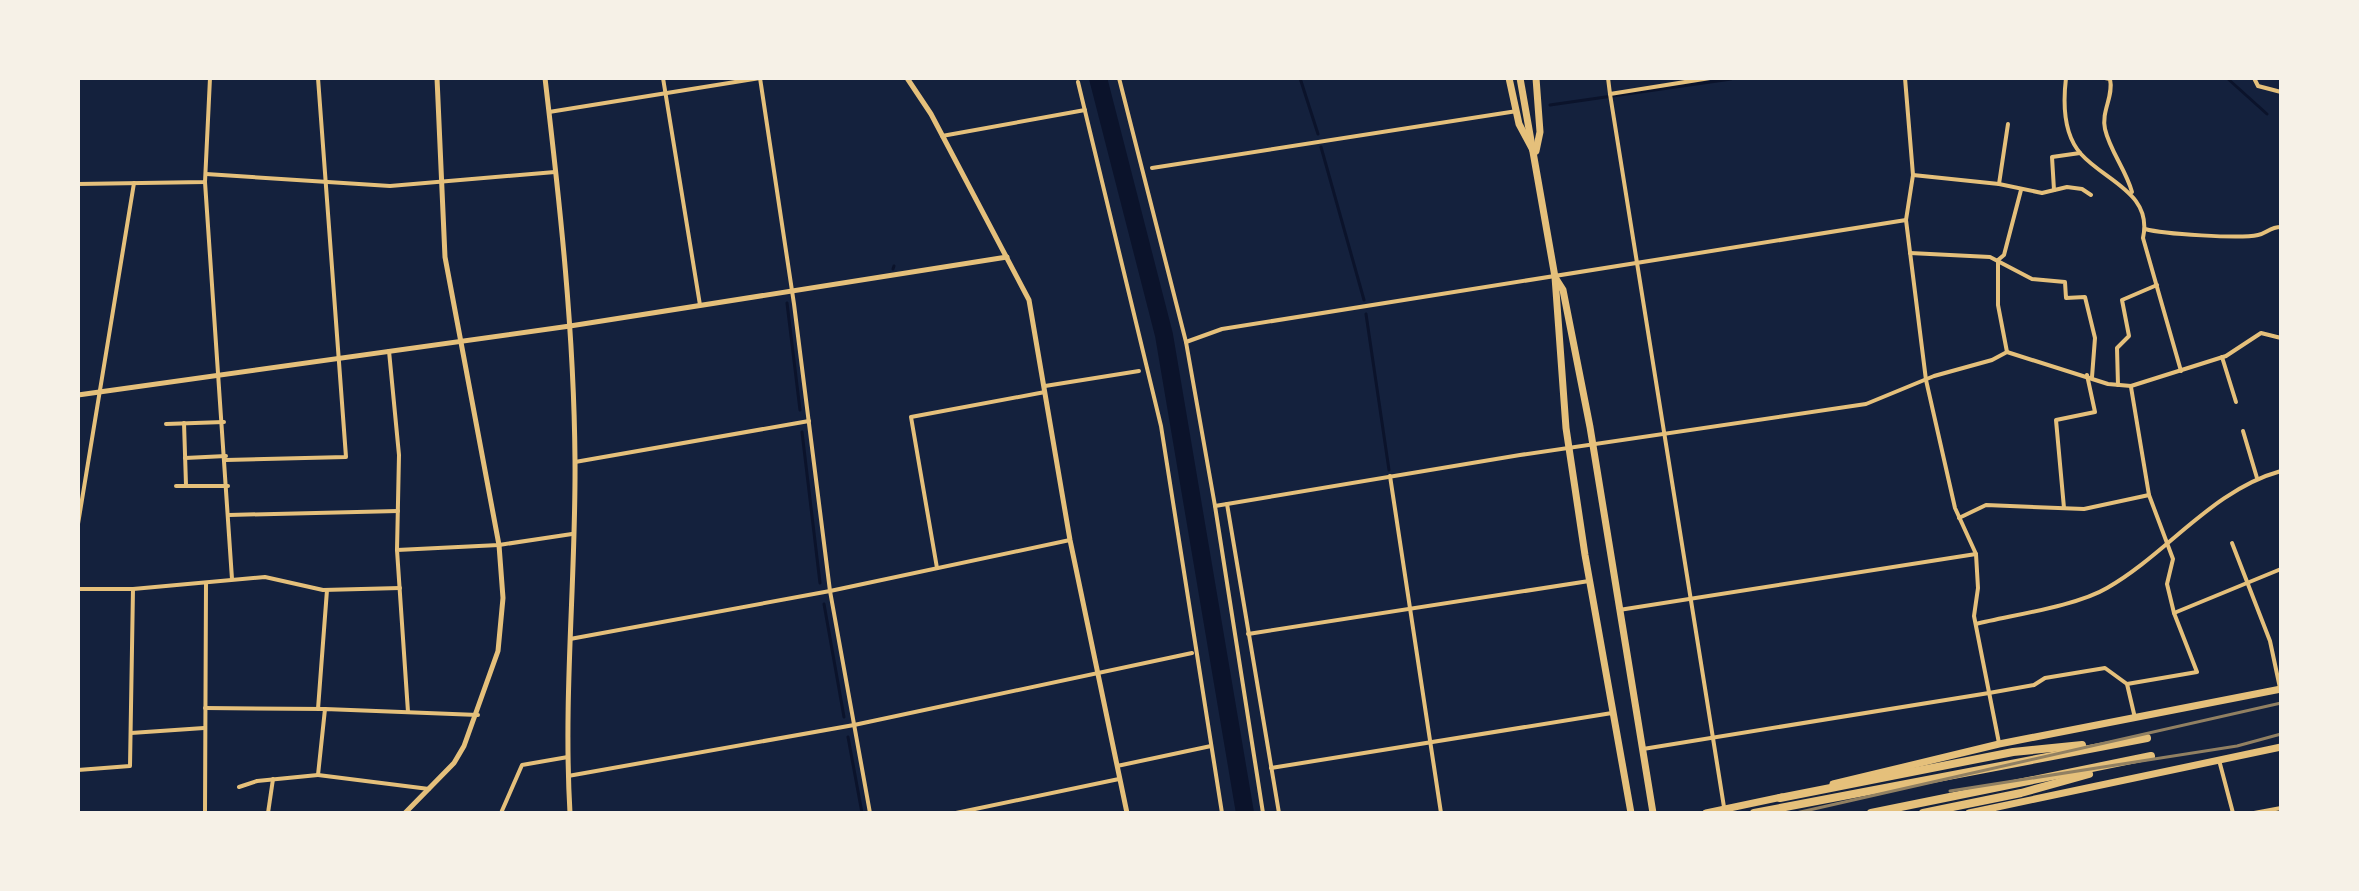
<svg xmlns="http://www.w3.org/2000/svg" width="2359" height="891" font-family="Poppins,sans-serif">
	<style>
		.lines { fill: none; stroke-linecap: round; stroke-linejoin: round }
		.stream { stroke: #0b132b; stroke-width: 3 }
		.river { stroke: #0b132b; stroke-width: 18 }
		.minor { stroke: #e5c07b; stroke-width: 4 }
		.tertiary { stroke: #e5c07b; stroke-width: 5 }
		.trunk { stroke: #e5c07b; stroke-width: 7 }
		.motorway { stroke: #e5c07b; stroke-width: 8 }
		.rail { stroke: #918062; stroke-width: 3 }
	</style>
	<rect width="100%" height="100%" fill="#14213d"/>
	<g class="lines">
		<!-- stream -->
		<g class="stream">
			<path d="M 1300,78 L 1318,134"/>
			<path d="M 2227,78 L 2267,114"/>
			<path d="M 1550,105 L 1731,79"/>
			<path d="M 1321,147 L 1364,300"/>
			<path d="M 893,269 L 894,266"/>
			<path d="M 787,303 L 800,410"/>
			<path d="M 1366,314 L 1389,470"/>
			<path d="M 802,432 L 820,583"/>
			<path d="M 824,604 L 844,717"/>
			<path d="M 848,737 L 862,813"/>
		</g>
		<!-- river -->
		<path class="river" d="M 1098,78 L 1164,335 L 1245,813"/>
		<!-- minor -->
		<g class="minor">
			<path d="M 663,78 L 700,305"/>
			<path d="M 760,78 L 794,304 L 830,591 L 870,813"/>
			<path d="M 1119,78 L 1186,342 L 1215,506 L 1520,455 L 1866,404 L 1934,376 L 1992,360 L 2007,352 L 2108,384 L 2131,386 L 2226,356 L 2261,333 L 2281,338"/>
			<path d="M 1608,78 L 1610,94 L 1710,78"/>
			<path d="M 1905,78 L 1913,175 L 1906,220 L 1926,380 L 1955,508 L 1976,554 L 1978,588 L 1974,616 L 1999,743"/>
			<path d="M 2066,78 C 2063,103 2063,134 2081,154 C 2105,181 2153,193 2143,238 L 2181,371"/>
			<path d="M 2105,78 L 2110,79 C 2114,96 2101,111 2105,129 C 2110,151 2126,170 2132,192"/>
			<path d="M 2254,78 L 2258,86 L 2281,92"/>
			<path d="M 1078,82 L 1161,426 L 1222,813"/>
			<path d="M 1610,94 L 1724,807"/>
			<path d="M 549,112 L 760,78"/>
			<path d="M 942,136 L 1085,110"/>
			<path d="M 1152,168 L 1517,111"/>
			<path d="M 206,174 L 390,186 L 555,172"/>
			<path d="M 1913,175 L 1999,184 L 2042,193 L 2067,187 L 2082,189 L 2091,195"/>
			<path d="M 205,182 L 232,579"/>
			<path d="M 78,184 L 205,182 L 210,78"/>
			<path d="M 1999,184 L 2008,124"/>
			<path d="M 2054,190 L 2052,157 L 2080,153"/>
			<path d="M 2145,229 C 2163,234 2240,239 2258,235 C 2267,233 2270,227 2281,227"/>
			<path d="M 1910,253 L 1990,257 L 2032,279 L 2065,282 L 2066,298 L 2085,297 L 2095,338 L 2092,377"/>
			<path d="M 1186,342 L 1222,329 L 1906,220"/>
			<path d="M 389,351 L 399,455 L 397,550"/>
			<path d="M 2007,352 L 1998,305 L 1998,260 L 2004,255 L 2021,190"/>
			<path d="M 2222,357 L 2236,402"/>
			<path d="M 2118,385 L 2117,348 L 2129,336 L 2122,300 L 2157,285"/>
			<path d="M 1045,386 L 1139,371"/>
			<path d="M 2131,387 L 2149,495"/>
			<path d="M 184,423 L 186,485"/>
			<path d="M 166,424 L 224,422"/>
			<path d="M 2243,431 L 2257,478"/>
			<path d="M 185,458 L 226,456"/>
			<path d="M 226,460 L 346,457 L 318,78"/>
			<path d="M 575,462 L 809,421"/>
			<path d="M 1390,476 L 1441,813"/>
			<path d="M 176,486 L 228,486"/>
			<path d="M 1227,504 L 1279,813"/>
			<path d="M 1215,506 L 1263,813"/>
			<path d="M 2064,508 L 2056,420 L 2095,412 L 2087,375"/>
			<path d="M 229,515 L 398,511"/>
			<path d="M 1959,518 L 1986,505 L 2084,509 L 2149,495 L 2173,559 L 2167,584 L 2174,613 L 2197,672 L 2127,684"/>
			<path d="M 78,524 L 134,183"/>
			<path d="M 2232,543 L 2270,641 L 2280,688"/>
			<path d="M 937,568 L 911,417 L 1045,392"/>
			<path d="M 78,589 L 133,589 L 265,577 L 323,590 L 400,588"/>
			<path d="M 1619,610 L 1976,554"/>
			<path d="M 2174,613 L 2281,569"/>
			<path d="M 1976,624 C 2012,615 2077,606 2107,588 C 2168,553 2212,490 2281,471"/>
			<path d="M 1248,634 L 1589,581"/>
			<path d="M 570,639 L 830,591 L 1070,540"/>
			<path d="M 205,708 L 325,709"/>
			<path d="M 318,709 L 327,590"/>
			<path d="M 408,712 L 397,550 L 499,545 L 572,534"/>
			<path d="M 131,733 L 204,728"/>
			<path d="M 1643,749 L 1989,693 L 2034,685 L 2045,678 L 2105,668 L 2127,684 L 2135,718"/>
			<path d="M 2219,760 L 2233,813"/>
			<path d="M 1117,766 L 1211,746"/>
			<path d="M 1271,768 L 1612,713"/>
			<path d="M 78,770 L 130,766 L 133,589"/>
			<path d="M 568,776 L 854,725 L 1192,653"/>
			<path d="M 239,787 L 257,781 L 318,775"/>
			<path d="M 429,789 L 318,775 L 325,709 L 478,715"/>
			<path d="M 205,813 L 206,583"/>
			<path d="M 268,813 L 273,779"/>
			<path d="M 501,813 L 522,765 L 568,757"/>
			<path d="M 956,813 L 1119,779"/>
			<path d="M 2254,813 L 2281,808"/>
		</g>
		<!-- tertiary -->
		<g class="tertiary">
			<path d="M 545,78 C 560,205 574,332 575,460 C 576,578 563,695 570,813"/>
			<path d="M 907,78 L 931,114 L 1029,300 L 1070,540 L 1127,813"/>
			<path d="M 78,395 L 570,326 L 1007,257"/>
			<path d="M 405,813 L 454,763 L 464,746 L 498,651 L 503,598 L 499,545 L 445,257 L 437,78"/>
		</g>
		<!-- trunk -->
		<g class="trunk">
			<path d="M 1509,78 L 1519,124 L 1534,152"/>
			<path d="M 1520,78 L 1555,277 L 1566,428 L 1585,555 L 1631,813"/>
			<path d="M 1536,151 L 1540,132 L 1536,78"/>
			<path d="M 1556,279 L 1563,290 L 1590,427 L 1653,813"/>
			<path d="M 1833,784 L 1999,744 L 2281,689"/>
			<path d="M 1706,813 L 1782,797"/>
			<path d="M 1969,813 L 2281,747"/>
		</g>
		<!-- motorway -->
		<g class="motorway">
			<path d="M 1780,798 L 2013,752 L 2082,745"/>
			<path d="M 1754,813 L 2147,738"/>
			<path d="M 1871,813 L 2151,756"/>
			<path d="M 1923,813 L 2021,793 L 2089,774"/>
		</g>
		<!-- rail -->
		<g class="rail">
			<path d="M 1950,791 L 2237,746 L 2281,734"/>
			<path d="M 1796,813 L 2281,703"/>
		</g>
	</g>
	<!-- border -->
	<rect width="2359" height="891" fill="none" stroke="#f6f1e7" stroke-width="160"/>
</svg>
